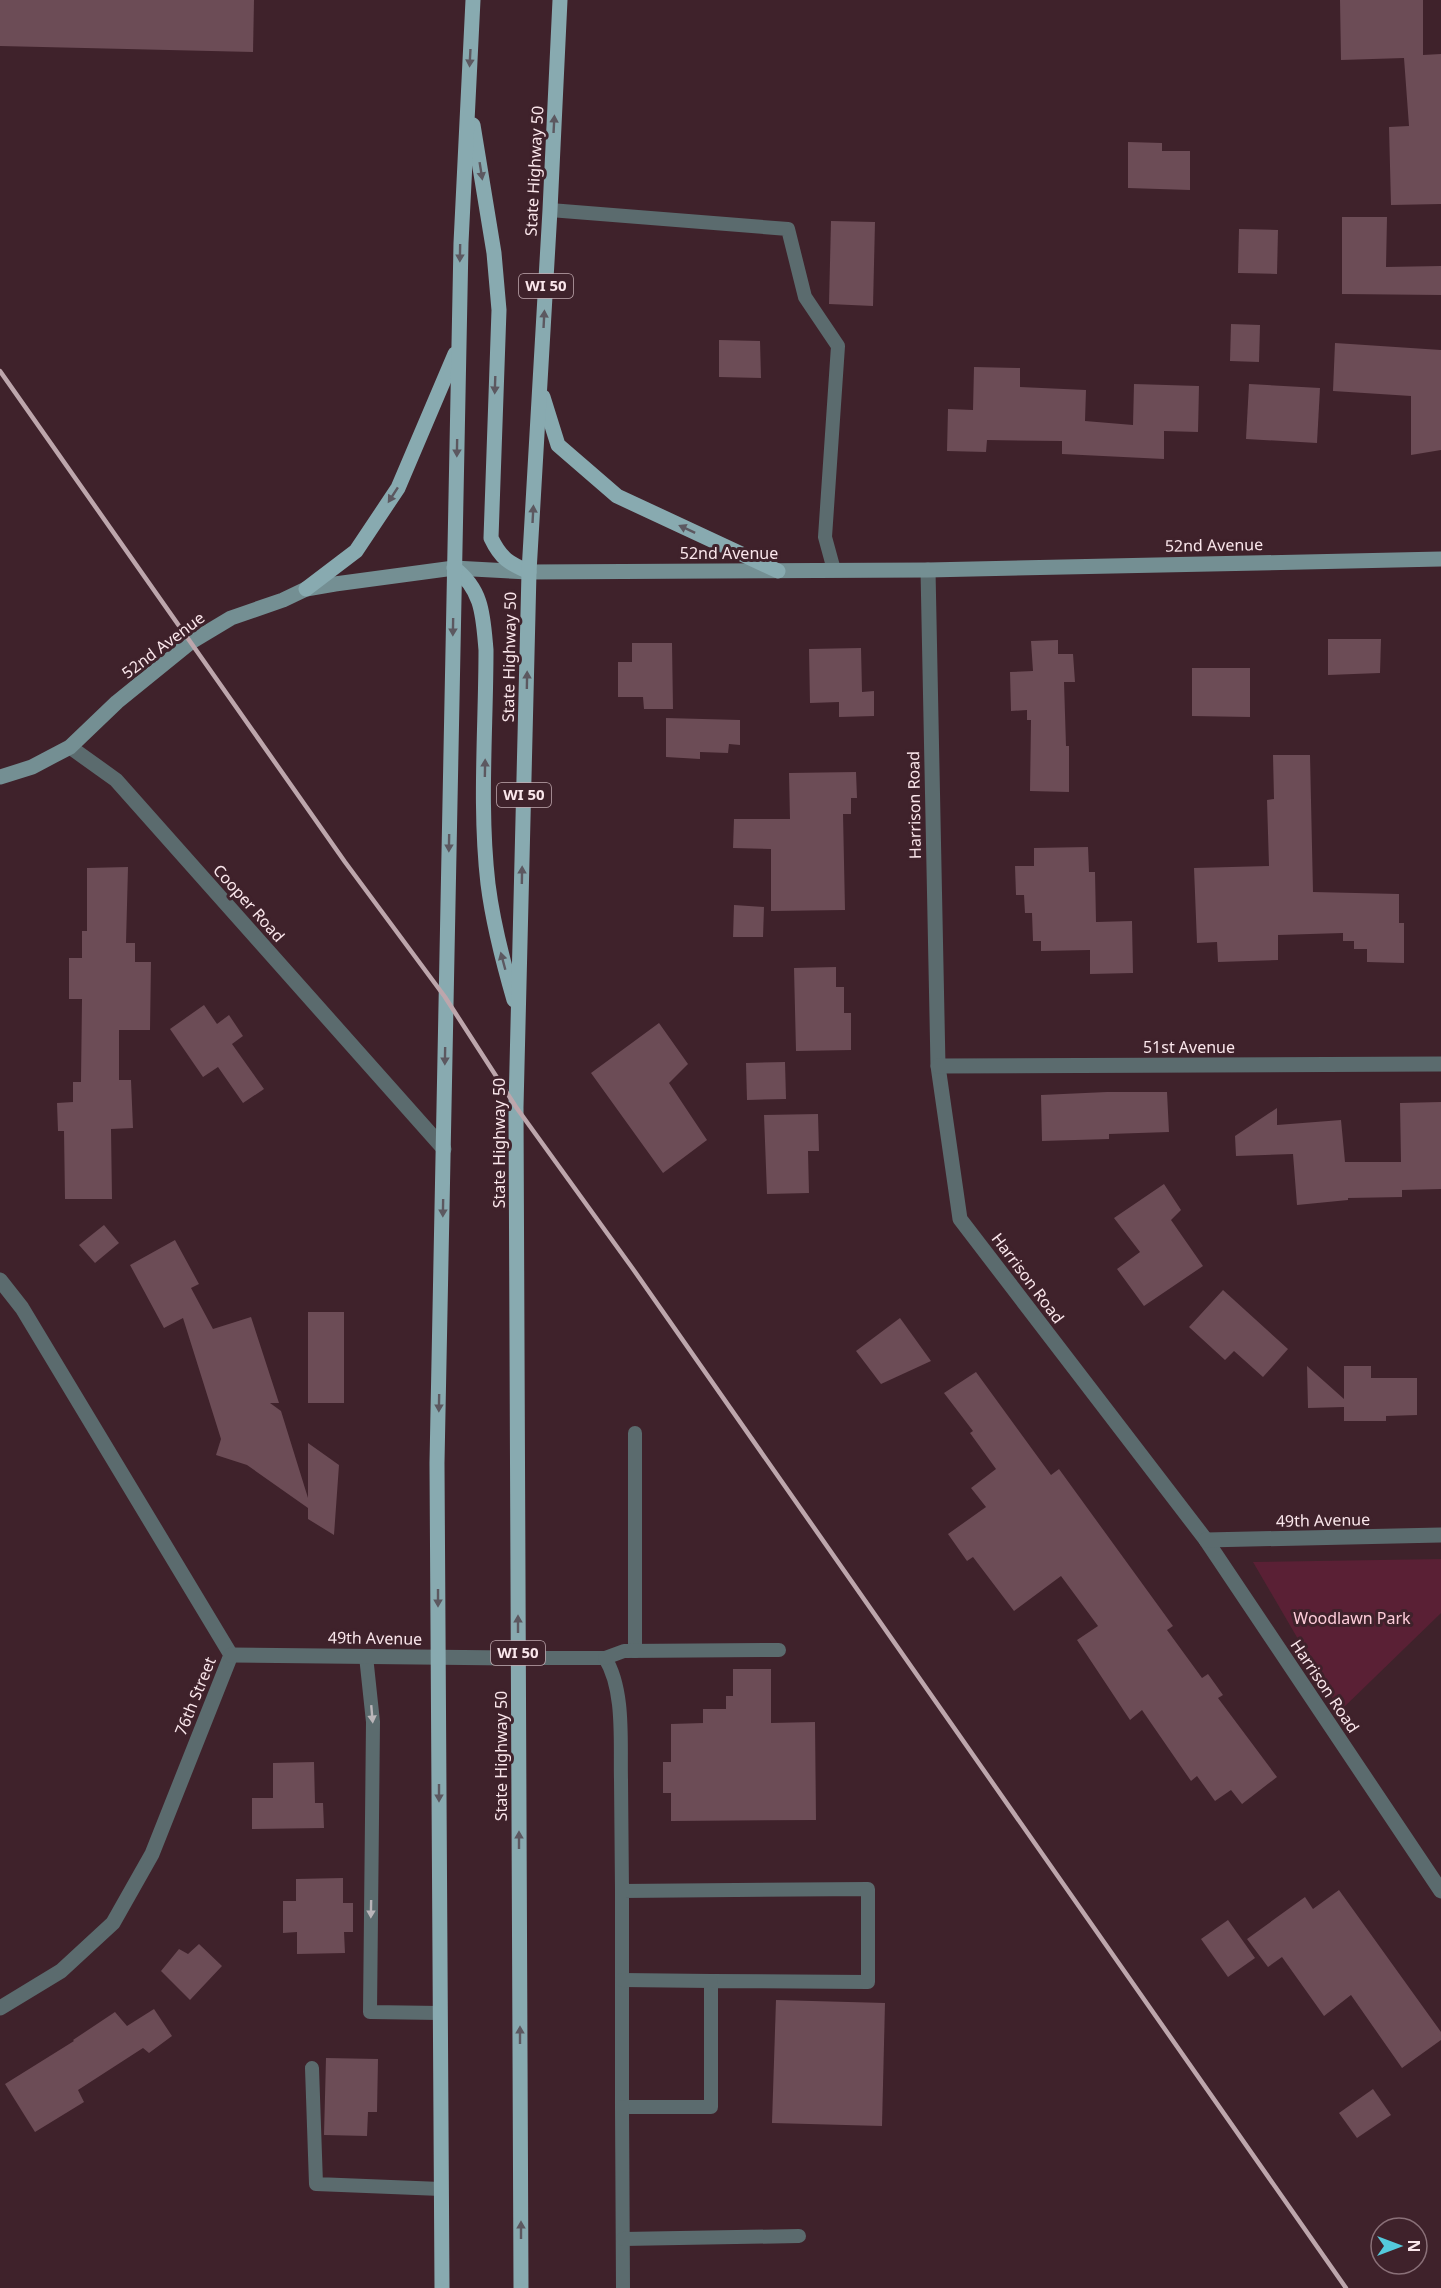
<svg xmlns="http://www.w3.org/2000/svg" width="1441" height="2288" font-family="'Noto Sans',sans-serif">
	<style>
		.green { fill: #5a2035 }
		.building { fill: #6c4c56 }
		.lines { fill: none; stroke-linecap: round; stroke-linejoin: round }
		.lane { stroke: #5b6b6e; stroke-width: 14 }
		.street { stroke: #5b6b6e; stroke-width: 15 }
		.secondary { stroke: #748f93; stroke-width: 15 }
		.primary { stroke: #88aab0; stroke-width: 15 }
		.rail { stroke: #bda6ac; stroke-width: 4.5 }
		.oneway { fill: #5c5860 }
		.oneway2 { fill: #bab5b9 }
		.labels { text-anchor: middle; stroke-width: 6; stroke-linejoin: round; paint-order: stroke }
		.shield { fill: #3f222b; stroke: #c2abb1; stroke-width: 1.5 }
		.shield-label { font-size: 15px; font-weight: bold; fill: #fae6eb }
		.street-label { font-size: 16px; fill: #fae6eb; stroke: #3f222b }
		.park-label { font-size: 16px; fill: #fecdda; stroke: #3f222b }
	</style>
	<rect width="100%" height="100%" fill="#3f222b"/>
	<!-- green -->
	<path class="green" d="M 1441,1559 L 1441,1613 L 1340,1711 L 1253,1562 Z"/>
	<!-- building -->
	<g class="building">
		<path d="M 0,0 L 254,0 L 253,52 L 0,46 Z"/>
		<path d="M 1340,0 L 1423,0 L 1423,55 L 1441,54 L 1441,204 L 1391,205 L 1389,127 L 1409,126 L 1404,58 L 1341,60 Z"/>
		<path d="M 1128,142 L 1162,143 L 1162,151 L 1190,151 L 1190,190 L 1128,188 Z"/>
		<path d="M 1342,217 L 1387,217 L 1386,267 L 1441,266 L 1441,295 L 1342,294 Z"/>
		<path d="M 831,221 L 875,222 L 873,306 L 829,304 Z"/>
		<path d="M 1239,229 L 1278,230 L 1277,274 L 1238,273 Z"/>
		<path d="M 1231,324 L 1260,325 L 1259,362 L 1230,361 Z"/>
		<path d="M 719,340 L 760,341 L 761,378 L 719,377 Z"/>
		<path d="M 1335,343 L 1441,350 L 1441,450 L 1411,455 L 1411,396 L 1333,391 Z"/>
		<path d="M 974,367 L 1020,368 L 1020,387 L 1086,390 L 1085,421 L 1133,425 L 1134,384 L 1199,386 L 1198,432 L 1164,431 L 1164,459 L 1062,454 L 1062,441 L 987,440 L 986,452 L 947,451 L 948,409 L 973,410 Z"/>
		<path d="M 1249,384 L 1320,388 L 1317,443 L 1246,439 Z"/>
		<path d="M 1328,639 L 1381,639 L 1380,673 L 1328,675 Z"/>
		<path d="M 1058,640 L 1058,654 L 1073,654 L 1075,682 L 1064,682 L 1066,746 L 1069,746 L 1069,792 L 1030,791 L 1031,720 L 1027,720 L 1027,710 L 1011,711 L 1010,672 L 1033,671 L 1031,641 Z"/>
		<path d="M 632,643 L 672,643 L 673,709 L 644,709 L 643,697 L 618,697 L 618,662 L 632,662 Z"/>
		<path d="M 861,648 L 862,692 L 874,691 L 874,716 L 839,717 L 839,702 L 810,703 L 809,649 Z"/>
		<path d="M 1192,668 L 1250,668 L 1250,717 L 1192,716 Z"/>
		<path d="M 666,718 L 740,720 L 740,745 L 729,744 L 728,753 L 700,752 L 700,759 L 666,757 Z"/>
		<path d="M 1273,755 L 1310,755 L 1313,892 L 1399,894 L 1399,923 L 1404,923 L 1404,963 L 1367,962 L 1367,949 L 1354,949 L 1354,941 L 1343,941 L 1343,933 L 1278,935 L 1278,960 L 1218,962 L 1217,942 L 1197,943 L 1194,868 L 1269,866 L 1267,800 L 1274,799 Z"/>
		<path d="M 856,772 L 857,798 L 851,798 L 851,814 L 843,814 L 845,910 L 771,911 L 771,849 L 733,848 L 734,819 L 790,819 L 789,773 Z"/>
		<path d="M 1088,847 L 1089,872 L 1095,872 L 1096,922 L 1132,921 L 1133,973 L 1090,974 L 1090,950 L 1041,951 L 1041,941 L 1033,941 L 1032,913 L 1025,913 L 1024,895 L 1016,895 L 1015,866 L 1034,866 L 1034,848 Z"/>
		<path d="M 128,867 L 126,943 L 135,943 L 135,962 L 151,962 L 150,1030 L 119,1030 L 119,1080 L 131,1080 L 133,1128 L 111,1129 L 112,1199 L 65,1199 L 64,1131 L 58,1131 L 57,1103 L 73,1102 L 73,1082 L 81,1082 L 82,999 L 69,999 L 69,958 L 82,958 L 82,931 L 87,931 L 87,868 Z"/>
		<path d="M 734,905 L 764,907 L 763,937 L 733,937 Z"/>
		<path d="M 836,967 L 836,987 L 844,987 L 844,1013 L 851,1013 L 851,1050 L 796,1051 L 794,968 Z"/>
		<path d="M 204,1005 L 217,1024 L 229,1015 L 243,1036 L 232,1044 L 264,1089 L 243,1103 L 218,1067 L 203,1077 L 170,1029 Z"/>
		<path d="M 659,1023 L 688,1064 L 669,1083 L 707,1140 L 663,1173 L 591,1073 Z"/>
		<path d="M 785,1062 L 786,1099 L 747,1100 L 746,1063 Z"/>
		<path d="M 1107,1092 L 1167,1092 L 1169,1132 L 1109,1134 L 1109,1139 L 1042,1141 L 1041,1095 Z"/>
		<path d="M 1441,1102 L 1441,1189 L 1402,1190 L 1402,1197 L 1348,1198 L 1348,1200 L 1297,1205 L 1293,1154 L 1236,1156 L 1235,1136 L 1277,1108 L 1277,1125 L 1341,1120 L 1345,1162 L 1401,1162 L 1400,1103 Z"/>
		<path d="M 818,1114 L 819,1151 L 808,1151 L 809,1193 L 767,1194 L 764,1115 Z"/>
		<path d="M 1164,1184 L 1181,1210 L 1171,1220 L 1203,1266 L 1144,1306 L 1117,1269 L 1140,1252 L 1114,1218 Z"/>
		<path d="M 104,1225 L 119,1243 L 95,1263 L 79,1245 Z"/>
		<path d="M 175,1240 L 199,1284 L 191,1288 L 213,1329 L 251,1317 L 279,1403 L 270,1403 L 281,1411 L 308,1498 L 308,1443 L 339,1465 L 334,1535 L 308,1519 L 308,1508 L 247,1465 L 216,1455 L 221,1439 L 183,1318 L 164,1328 L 130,1265 Z"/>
		<path d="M 1223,1290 L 1288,1349 L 1263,1377 L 1234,1351 L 1225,1360 L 1189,1327 Z"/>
		<rect x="308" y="1312" width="36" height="91"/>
		<path d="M 900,1318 L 931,1361 L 881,1384 L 856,1351 Z"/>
		<path d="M 1307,1366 L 1344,1399 L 1344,1366 L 1371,1366 L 1371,1378 L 1417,1378 L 1417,1415 L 1386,1416 L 1386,1421 L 1344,1421 L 1344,1407 L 1308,1408 Z"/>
		<path d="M 976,1372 L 1051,1475 L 1059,1469 L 1173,1626 L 1167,1630 L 1202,1678 L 1208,1674 L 1223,1695 L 1218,1698 L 1277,1777 L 1242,1804 L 1231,1790 L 1215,1801 L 1197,1776 L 1191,1781 L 1142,1710 L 1130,1720 L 1077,1640 L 1098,1626 L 1061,1576 L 1014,1611 L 973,1557 L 967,1561 L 948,1534 L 986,1507 L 971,1488 L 996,1469 L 970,1433 L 973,1431 L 944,1393 Z"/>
		<path d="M 733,1669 L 771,1669 L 771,1723 L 815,1722 L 816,1820 L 671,1821 L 671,1793 L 663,1793 L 663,1762 L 671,1762 L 671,1724 L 703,1723 L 703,1709 L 726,1709 L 726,1696 L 733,1696 Z"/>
		<path d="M 314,1762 L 315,1803 L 323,1803 L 324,1828 L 252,1829 L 252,1798 L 273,1798 L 273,1763 Z"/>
		<path d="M 343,1878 L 343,1903 L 353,1903 L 353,1932 L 344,1932 L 345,1953 L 297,1954 L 297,1932 L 283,1933 L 283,1901 L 296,1901 L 296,1879 Z"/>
		<path d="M 1339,1890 L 1441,2032 L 1441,2040 L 1402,2068 L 1351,1995 L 1324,2016 L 1282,1957 L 1268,1967 L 1247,1939 L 1305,1897 L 1313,1909 Z"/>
		<path d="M 1228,1920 L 1255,1958 L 1228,1977 L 1201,1939 Z"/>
		<path d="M 199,1944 L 222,1966 L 190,2000 L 161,1971 L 179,1949 L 188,1954 Z"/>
		<path d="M 776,2000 L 885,2003 L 882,2126 L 772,2123 Z"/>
		<path d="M 154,2009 L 172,2036 L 149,2053 L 143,2048 L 78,2090 L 84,2102 L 35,2132 L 5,2084 L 74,2041 L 73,2040 L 115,2012 L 127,2026 Z"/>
		<path d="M 326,2058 L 378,2059 L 377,2112 L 368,2112 L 367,2136 L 324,2135 Z"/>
		<path d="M 1373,2089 L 1391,2115 L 1357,2138 L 1339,2113 Z"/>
	</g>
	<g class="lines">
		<!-- lane -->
		<g class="lane">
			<path d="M 550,210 L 788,229 L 805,297 L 838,346 L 825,537 L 834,570"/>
			<path d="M 635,1433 L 635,1651"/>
			<path d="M 366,1656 L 373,1722 L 370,2012 L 440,2013"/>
			<path d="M 518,1658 L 605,1658 C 625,1690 620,1743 621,1780 C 621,1817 622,1854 622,1891 L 868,1889 L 868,1982 L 711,1981 L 711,2107 L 622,2107 L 622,1891"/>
			<path d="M 605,1658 L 624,1651 L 779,1650"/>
			<path d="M 622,1980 L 711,1981"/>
			<path d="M 312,2068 L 316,2184 L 441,2189"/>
			<path d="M 622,2107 L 623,2288"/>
			<path d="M 623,2239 L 799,2236"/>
		</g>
		<!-- street -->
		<g class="street">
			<path d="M 928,570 L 938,1066 L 960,1219 L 1206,1540 L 1441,1891"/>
			<path d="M 70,747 L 116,780 L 444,1149"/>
			<path d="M 938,1066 L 1441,1064"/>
			<path d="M 0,1280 L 22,1308 L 231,1655 L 152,1854 L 113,1923 L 61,1971 L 0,2008"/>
			<path d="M 1206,1540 L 1441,1535"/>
			<path d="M 231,1655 L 518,1658"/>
		</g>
		<!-- secondary -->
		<path class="secondary" d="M 0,777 L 32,767 L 70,747 L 117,702 L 191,642 L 231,618 L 283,600 L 306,589 L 335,584 L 454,568 L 529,572 L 928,570 L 1441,559"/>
		<!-- primary -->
		<g class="primary">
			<path d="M 473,125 L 494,253 L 499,310 L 491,538 C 501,559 509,563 529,572"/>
			<path d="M 543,397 L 558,445 L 617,496 L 778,571"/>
			<path d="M 454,568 C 483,590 483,616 486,650 C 486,728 479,807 488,884 C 493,924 503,962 514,1000"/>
			<path d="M 306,589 L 356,551 L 398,488 L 455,354"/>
			<path d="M 442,2288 L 437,1463 L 461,243 L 473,0"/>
			<path d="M 521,2288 L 516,1107 L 529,572 L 550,210 L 560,0"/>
		</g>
		<!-- rail -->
		<path class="rail" d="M 0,371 L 345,862 L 445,997 L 516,1107 L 633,1269 L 1346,2288"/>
	</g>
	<!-- one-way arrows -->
	<defs><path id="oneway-solid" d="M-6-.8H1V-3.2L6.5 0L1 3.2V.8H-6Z" transform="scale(1.5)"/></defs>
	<g class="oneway">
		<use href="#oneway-solid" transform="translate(470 58) rotate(93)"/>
		<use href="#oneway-solid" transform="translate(554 124) rotate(-87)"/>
		<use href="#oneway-solid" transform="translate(481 171) rotate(81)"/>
		<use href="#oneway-solid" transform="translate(460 253) rotate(91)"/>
		<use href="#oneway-solid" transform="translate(544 319) rotate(-87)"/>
		<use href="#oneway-solid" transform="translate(495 385) rotate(92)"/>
		<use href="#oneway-solid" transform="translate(457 448) rotate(91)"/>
		<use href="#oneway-solid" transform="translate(393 495) rotate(123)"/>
		<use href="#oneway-solid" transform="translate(533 514) rotate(-87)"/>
		<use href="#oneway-solid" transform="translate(687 529) rotate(-155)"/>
		<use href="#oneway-solid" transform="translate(453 627) rotate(91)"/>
		<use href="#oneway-solid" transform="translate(527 680) rotate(-89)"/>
		<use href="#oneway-solid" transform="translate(485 768) rotate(-89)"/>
		<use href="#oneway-solid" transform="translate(449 843) rotate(91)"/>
		<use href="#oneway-solid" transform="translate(522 875) rotate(-89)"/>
		<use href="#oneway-solid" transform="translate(503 961) rotate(-105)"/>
		<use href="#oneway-solid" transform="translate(445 1056) rotate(91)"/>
		<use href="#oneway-solid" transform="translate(443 1208) rotate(91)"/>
		<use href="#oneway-solid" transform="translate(439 1403) rotate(91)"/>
		<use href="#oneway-solid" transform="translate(438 1598) rotate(90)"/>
		<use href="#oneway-solid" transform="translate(518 1624) rotate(-90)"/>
		<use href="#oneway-solid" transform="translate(439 1793) rotate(90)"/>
		<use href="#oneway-solid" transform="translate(519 1840) rotate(-90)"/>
		<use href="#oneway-solid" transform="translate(520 2035) rotate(-90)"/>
		<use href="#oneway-solid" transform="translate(521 2230) rotate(-90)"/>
	</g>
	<g class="oneway2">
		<use href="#oneway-solid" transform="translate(372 1714) rotate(85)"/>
		<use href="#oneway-solid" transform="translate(371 1909) rotate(91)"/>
	</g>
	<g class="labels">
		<!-- shield labels -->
		<g class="shield">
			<rect x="519" y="274" width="54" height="24" rx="4.5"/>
			<rect x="497" y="783" width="54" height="24" rx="4.5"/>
			<rect x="491" y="1641" width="54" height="24" rx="4.5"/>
		</g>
		<g class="shield-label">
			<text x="546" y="291">WI 50</text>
			<text x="524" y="800">WI 50</text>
			<text x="518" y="1658">WI 50</text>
		</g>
		<!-- street labels -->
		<g class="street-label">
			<text transform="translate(534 171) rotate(-87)" y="6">State Highway 50</text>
			<text transform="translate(1214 545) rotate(-1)" y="6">52nd Avenue</text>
			<text x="729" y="559">52nd Avenue</text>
			<text transform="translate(163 645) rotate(-37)" y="6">52nd Avenue</text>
			<text transform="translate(509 657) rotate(-89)" y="6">State Highway 50</text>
			<text transform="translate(914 805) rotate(-91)" y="6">Harrison Road</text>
			<text transform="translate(249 903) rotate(48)" y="6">Cooper Road</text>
			<text x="1189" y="1053">51st Avenue</text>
			<text transform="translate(499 1143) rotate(-90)" y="6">State Highway 50</text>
			<text transform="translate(1028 1278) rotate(53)" y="6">Harrison Road</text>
			<text transform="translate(1323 1520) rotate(-1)" y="6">49th Avenue</text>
			<text transform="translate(375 1638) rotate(1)" y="6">49th Avenue</text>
			<text transform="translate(1325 1686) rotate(56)" y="6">Harrison Road</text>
			<text transform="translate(195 1696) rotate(-68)" y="6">76th Street</text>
			<text transform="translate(501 1756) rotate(-90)" y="6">State Highway 50</text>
		</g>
		<!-- park labels -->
		<g class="park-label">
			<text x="1352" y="1624">Woodlawn Park</text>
		</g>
	</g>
	<!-- north arrow -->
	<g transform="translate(1399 2246) rotate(90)"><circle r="28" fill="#3f222b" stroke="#8a7078" stroke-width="1.5"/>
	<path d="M0-4.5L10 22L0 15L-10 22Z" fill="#54cadc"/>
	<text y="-9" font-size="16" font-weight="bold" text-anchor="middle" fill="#fae6eb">N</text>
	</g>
</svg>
